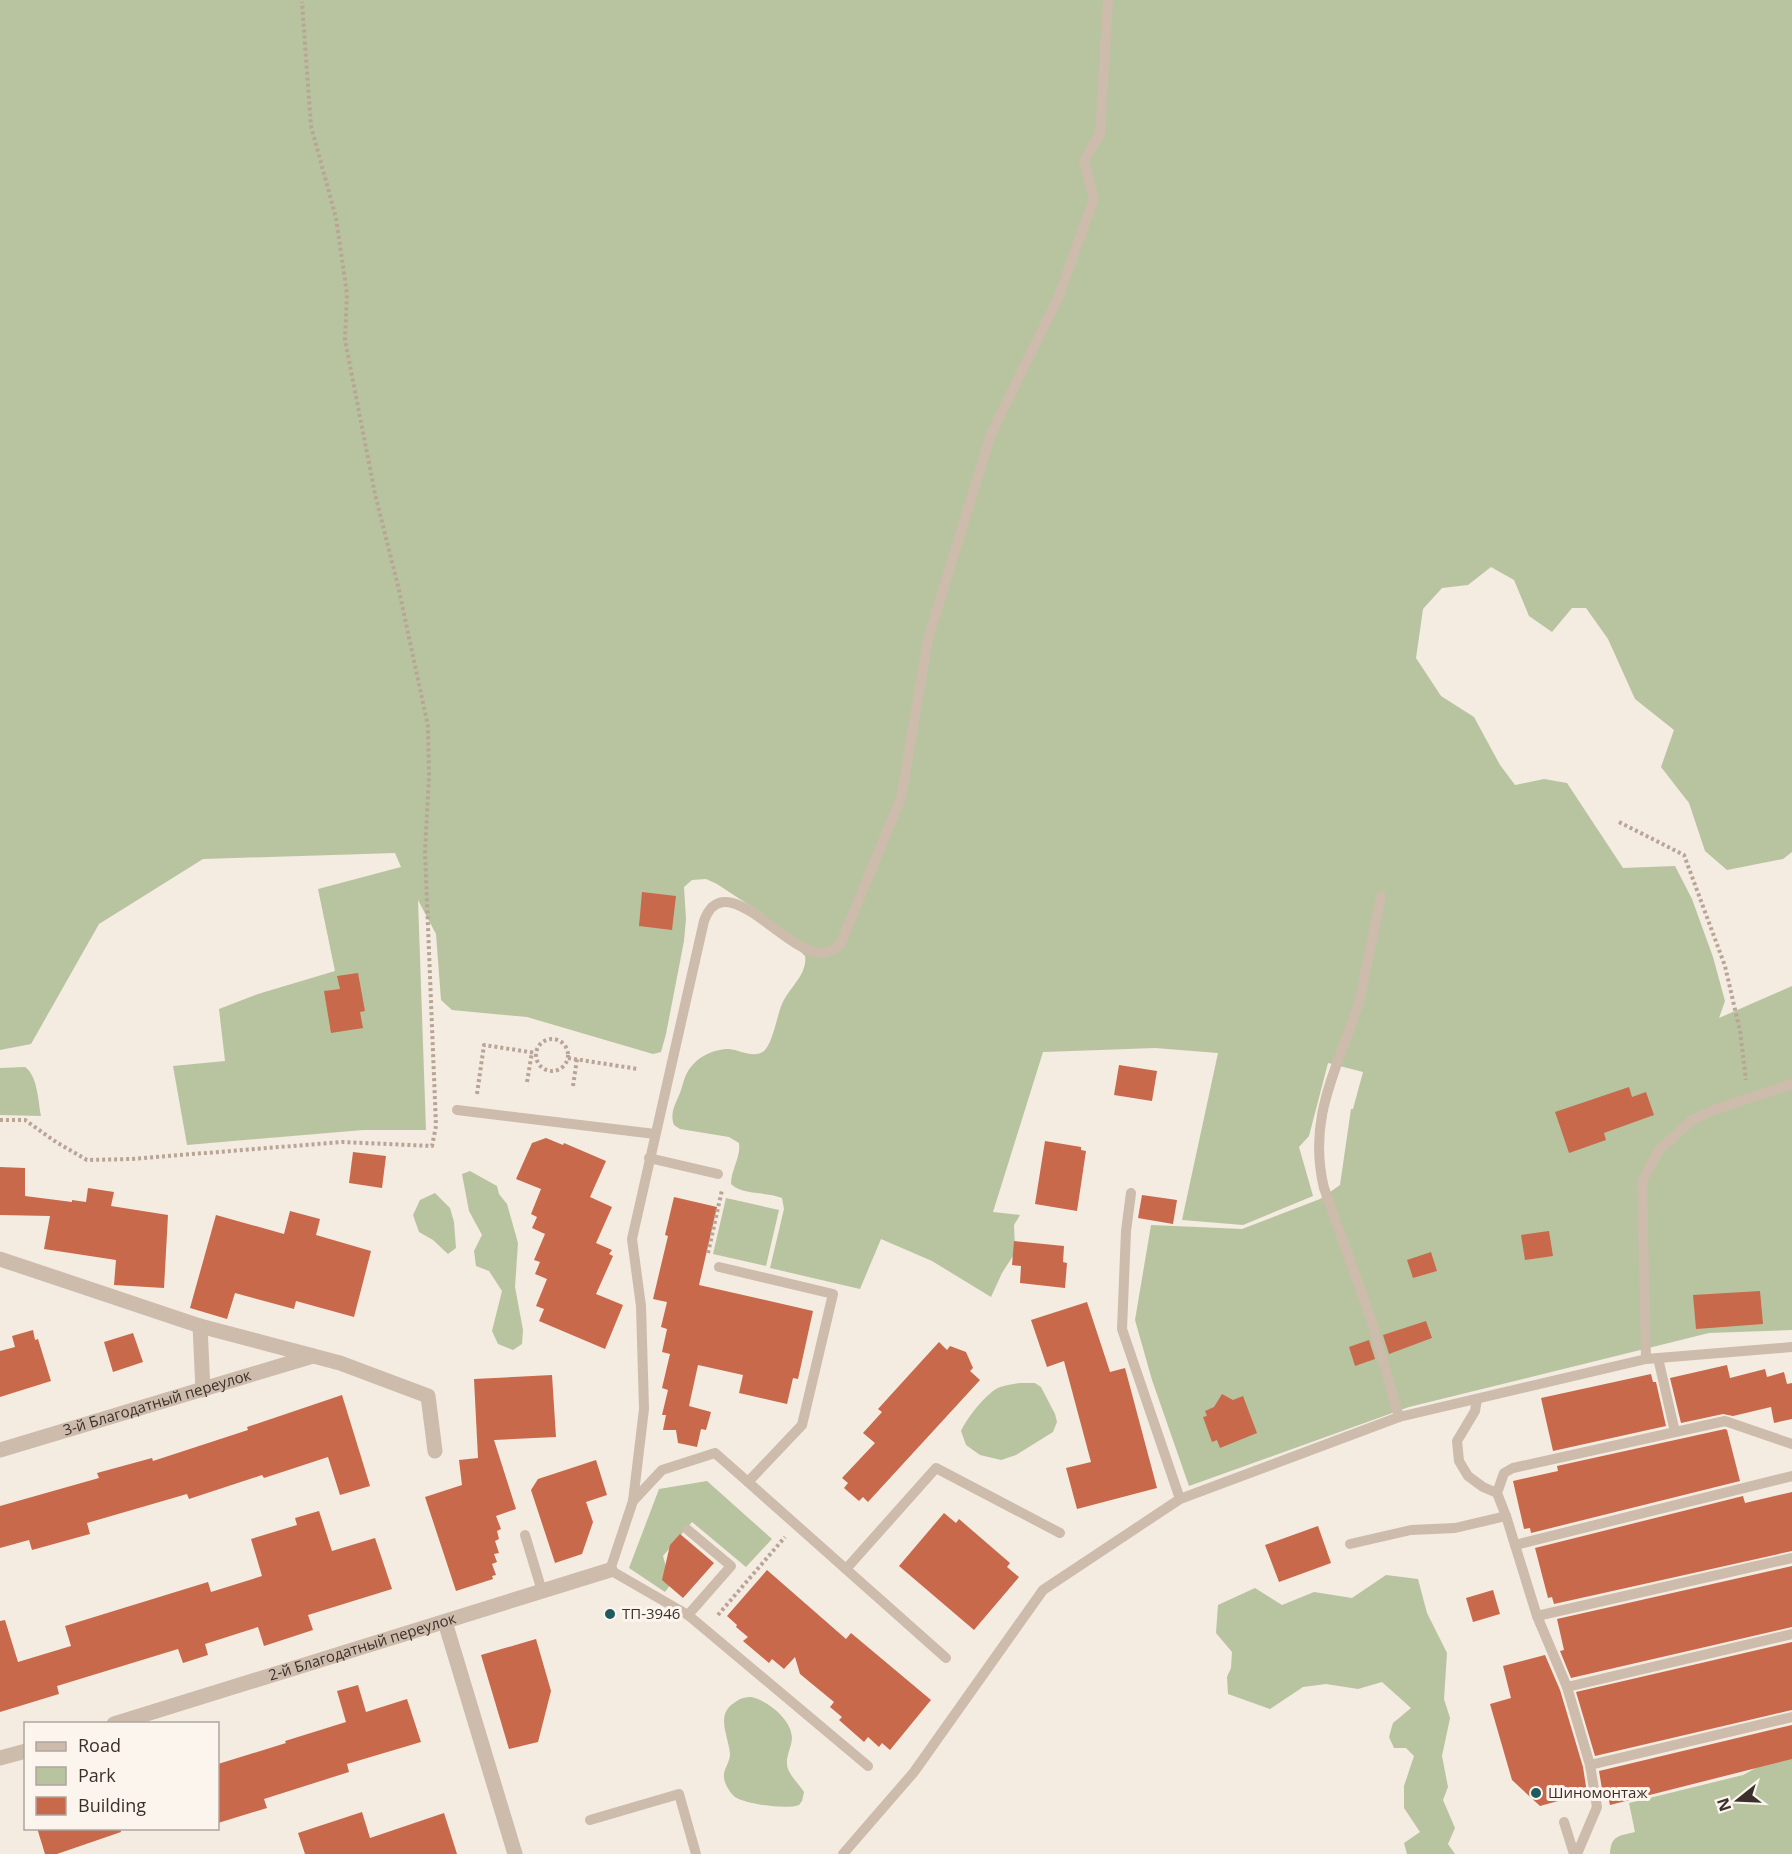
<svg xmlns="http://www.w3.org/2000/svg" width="1792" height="1854" font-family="'Open Sans',sans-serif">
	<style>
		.green { fill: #b8c4a0 }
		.building { fill: #c8694b }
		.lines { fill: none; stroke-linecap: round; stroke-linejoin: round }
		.path { stroke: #b9a596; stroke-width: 4; stroke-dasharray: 3 3; stroke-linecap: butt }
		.lane { stroke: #cdbbac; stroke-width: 10 }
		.street { stroke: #cdbbac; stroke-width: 15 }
		.poi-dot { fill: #1f5a5e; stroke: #fbf5ee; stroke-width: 2 }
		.labels { text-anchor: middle; stroke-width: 6; stroke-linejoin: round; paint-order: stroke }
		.street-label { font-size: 15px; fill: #3b302b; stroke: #fbf5ee }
		.poi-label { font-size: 15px; fill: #3b302b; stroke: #fbf5ee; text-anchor: start }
	</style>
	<rect width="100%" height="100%" fill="#f4ebe1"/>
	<!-- green -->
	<g class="green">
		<path d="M 0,0 L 1792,0 L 1792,852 L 1783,859 L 1727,870 L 1705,851 L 1689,803 L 1661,767 L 1674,730 L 1635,699 L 1608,639 L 1586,608 L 1572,608 L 1552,632 L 1529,616 L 1514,580 L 1491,567 L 1468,585 L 1442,588 L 1423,609 L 1416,658 L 1441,696 L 1474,717 L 1500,765 L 1515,785 L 1544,779 L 1567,783 L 1623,868 L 1675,866 L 1692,899 L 1713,957 L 1725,1001 L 1719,1018 L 1792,986 L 1792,1330 L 1709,1333 L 1409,1407 L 1189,1486 L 1152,1380 L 1135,1320 L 1151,1225 L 1242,1229 L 1320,1199 L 1340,1185 L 1351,1109 L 1353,1109 L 1363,1072 L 1328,1063 L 1309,1136 L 1299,1147 L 1313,1196 L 1243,1225 L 1182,1220 L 1218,1053 L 1155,1048 L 1043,1052 L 993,1212 L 1020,1215 L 1014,1225 L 1015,1249 L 1013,1256 L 1002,1273 L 991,1297 L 932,1261 L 881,1239 L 860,1289 L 770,1268 L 784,1209 L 782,1198 C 766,1191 744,1196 731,1184 C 731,1170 741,1157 739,1143 L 729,1137 L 680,1129 L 674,1125 C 669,1112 677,1102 681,1090 C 683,1084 684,1078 687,1073 C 695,1058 712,1049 729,1049 C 740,1050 754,1059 764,1051 C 773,1043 777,1015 782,1004 C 789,988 808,974 805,956 L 764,915 L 717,884 L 706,879 L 692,880 L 684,887 L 686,919 L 684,941 L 666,1034 L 661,1052 L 653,1054 L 527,1017 L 452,1010 L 441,1000 L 436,934 L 418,900 L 426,1130 L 363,1130 L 187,1145 L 173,1066 L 225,1061 L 219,1009 L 258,994 L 335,971 L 318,889 L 401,867 L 395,853 L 203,859 L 99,924 L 31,1044 L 0,1050 Z"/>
		<path d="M 25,1067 C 38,1076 38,1102 41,1116 L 0,1115 L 0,1068 Z"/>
		<path d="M 470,1171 L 497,1186 L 499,1194 L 507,1204 L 518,1243 L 515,1287 L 523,1330 L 522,1344 L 513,1350 L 498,1344 L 492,1331 L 502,1291 L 489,1271 L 476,1266 L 474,1251 L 482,1235 L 469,1211 L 462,1174 Z"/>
		<path d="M 435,1193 L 450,1208 L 454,1222 L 456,1248 L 448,1254 L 433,1240 L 419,1232 L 413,1215 L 420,1200 Z"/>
		<path d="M 726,1198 L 779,1210 L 766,1266 L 713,1254 Z"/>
		<path d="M 1020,1383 L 1035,1383 L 1041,1387 L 1055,1414 L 1057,1422 L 1053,1432 L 1016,1455 L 1001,1460 L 980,1455 L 966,1445 L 961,1431 C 967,1418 987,1392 1000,1387 C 1007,1385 1014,1384 1020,1383 Z"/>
		<path d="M 707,1481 L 772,1539 L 746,1567 L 692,1522 L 663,1556 L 671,1584 L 665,1592 L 629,1568 L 659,1489 Z"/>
		<path d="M 1386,1575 L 1418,1579 L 1427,1613 L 1447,1653 L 1444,1699 L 1450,1718 L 1442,1756 L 1448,1787 L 1443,1800 L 1455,1828 L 1448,1844 L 1455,1854 L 1407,1854 L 1404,1843 L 1420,1832 L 1404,1808 L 1404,1786 L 1414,1756 L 1406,1748 L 1394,1748 L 1389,1737 L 1393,1723 L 1411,1708 L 1382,1682 L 1358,1689 L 1326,1684 L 1303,1687 L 1270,1709 L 1228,1694 L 1227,1677 L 1231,1668 L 1232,1652 L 1216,1633 L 1218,1605 L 1255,1588 L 1282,1605 L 1314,1592 L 1352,1598 Z"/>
		<path d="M 751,1697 C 767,1700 791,1719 792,1737 C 792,1748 784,1758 788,1769 C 791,1777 799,1784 804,1792 L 802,1801 L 799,1805 C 786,1810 746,1804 735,1797 C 730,1793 724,1783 724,1777 C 723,1769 730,1763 730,1754 C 729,1737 715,1715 734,1703 C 739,1699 744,1697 751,1697 Z"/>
		<path d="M 1792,1754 L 1792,1854 L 1610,1854 C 1611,1835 1619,1836 1635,1832 L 1629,1803 L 1743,1775 L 1767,1762 Z"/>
	</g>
	<!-- building -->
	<g class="building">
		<path d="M 642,892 L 676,896 L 672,930 L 639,926 Z"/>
		<path d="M 358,973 L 365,1011 L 360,1012 L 363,1028 L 331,1033 L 324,991 L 340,989 L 337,976 Z"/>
		<path d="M 1119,1065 L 1157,1071 L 1152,1101 L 1114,1095 Z"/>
		<path d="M 1629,1087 L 1632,1097 L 1646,1092 L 1654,1115 L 1604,1133 L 1606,1140 L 1569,1153 L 1555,1112 Z"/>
		<path d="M 546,1138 L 563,1145 L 564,1143 L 606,1161 L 590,1197 L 612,1207 L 596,1243 L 612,1250 L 609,1254 L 613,1256 L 596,1294 L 623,1305 L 605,1349 L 539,1321 L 544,1309 L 536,1306 L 547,1279 L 535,1274 L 540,1262 L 534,1260 L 545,1234 L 532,1228 L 537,1217 L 531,1214 L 541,1189 L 516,1179 L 532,1143 Z"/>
		<path d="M 1045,1141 L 1081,1147 L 1081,1150 L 1086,1151 L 1077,1211 L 1035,1204 Z"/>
		<path d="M 353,1152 L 386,1156 L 382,1188 L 349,1183 Z"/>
		<path d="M 0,1167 L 25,1168 L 25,1196 L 72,1202 L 72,1200 L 86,1202 L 88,1188 L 114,1192 L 111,1206 L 168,1215 L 164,1288 L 114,1285 L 116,1260 L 44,1249 L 50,1216 L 0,1215 Z"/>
		<path d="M 1142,1195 L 1177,1200 L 1173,1224 L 1138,1218 Z"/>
		<path d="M 674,1197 L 717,1207 L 699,1285 L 813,1311 L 798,1379 L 793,1378 L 787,1404 L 739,1393 L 743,1375 L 698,1365 L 689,1406 L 711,1412 L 706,1430 L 701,1429 L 697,1447 L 678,1443 L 676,1430 L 663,1430 L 666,1415 L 662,1415 L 668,1390 L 662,1388 L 670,1354 L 662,1352 L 667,1329 L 661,1327 L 667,1302 L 653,1299 L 668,1236 L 665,1235 Z"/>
		<path d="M 290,1211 L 320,1219 L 316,1235 L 371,1251 L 354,1317 L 296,1301 L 294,1309 L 235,1293 L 227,1319 L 190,1308 L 216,1215 L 284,1234 Z"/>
		<path d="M 1549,1231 L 1553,1256 L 1525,1260 L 1521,1235 Z"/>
		<path d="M 1014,1241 L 1064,1246 L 1063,1262 L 1067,1263 L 1065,1288 L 1020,1283 L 1021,1266 L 1012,1265 Z"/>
		<path d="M 1431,1252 L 1437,1271 L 1413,1278 L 1407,1260 Z"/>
		<path d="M 1760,1291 L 1763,1324 L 1696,1329 L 1693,1295 Z"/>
		<path d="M 1087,1302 L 1110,1372 L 1125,1368 L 1157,1488 L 1077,1509 L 1066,1468 L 1091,1462 L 1064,1361 L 1047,1367 L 1031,1320 Z"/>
		<path d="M 1426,1321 L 1432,1338 L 1389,1354 L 1383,1335 Z"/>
		<path d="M 33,1330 L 35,1340 L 38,1339 L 51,1381 L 0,1397 L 0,1351 L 15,1347 L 12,1336 Z"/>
		<path d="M 133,1333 L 143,1362 L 113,1372 L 104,1342 Z"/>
		<path d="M 1369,1340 L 1375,1359 L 1355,1366 L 1349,1347 Z"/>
		<path d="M 939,1342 L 947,1350 L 950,1346 L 966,1352 L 973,1368 L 970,1371 L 980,1380 L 868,1502 L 863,1497 L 859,1501 L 844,1488 L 848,1483 L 842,1478 L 875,1443 L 863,1433 L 882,1412 L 878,1409 Z"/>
		<path d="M 1727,1365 L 1730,1378 L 1765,1369 L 1767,1377 L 1784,1372 L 1787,1384 L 1792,1383 L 1792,1419 L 1774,1423 L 1771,1407 L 1733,1416 L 1723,1414 L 1681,1423 L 1670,1378 Z"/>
		<path d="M 1651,1374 L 1653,1382 L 1656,1382 L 1666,1426 L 1553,1451 L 1541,1398 Z"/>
		<path d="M 552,1375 L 556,1437 L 494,1440 L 516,1509 L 496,1516 L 501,1529 L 497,1531 L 499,1539 L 495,1541 L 499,1553 L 494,1554 L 497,1562 L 492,1564 L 496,1575 L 492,1576 L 493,1579 L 456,1591 L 425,1497 L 462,1485 L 459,1460 L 478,1458 L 474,1379 Z"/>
		<path d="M 1222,1394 L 1233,1400 L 1243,1396 L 1257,1433 L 1220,1448 L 1217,1440 L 1212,1442 L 1203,1417 L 1207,1416 L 1205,1411 L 1214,1407 Z"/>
		<path d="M 342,1395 L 370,1486 L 340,1495 L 328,1457 L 264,1478 L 262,1475 L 189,1499 L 187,1494 L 87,1523 L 90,1534 L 32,1550 L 29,1540 L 0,1548 L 0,1506 L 99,1478 L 97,1473 L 152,1458 L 153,1461 L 248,1430 L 247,1427 Z"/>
		<path d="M 1725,1429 L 1727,1430 L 1740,1481 L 1531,1533 L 1530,1528 L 1524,1529 L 1513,1481 L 1558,1471 L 1557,1466 Z"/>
		<path d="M 596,1460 L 607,1495 L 586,1502 L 593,1522 L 582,1554 L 555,1563 L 531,1490 L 538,1479 Z"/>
		<path d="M 1792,1492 L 1792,1551 L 1554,1604 L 1552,1597 L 1548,1598 L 1535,1548 L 1743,1496 L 1745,1503 Z"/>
		<path d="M 319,1511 L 332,1551 L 375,1538 L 392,1589 L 308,1615 L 313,1630 L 264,1646 L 258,1627 L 205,1644 L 208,1655 L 183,1663 L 178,1649 L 57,1686 L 59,1694 L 0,1712 L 0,1621 L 5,1620 L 18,1662 L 71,1646 L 65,1626 L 208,1582 L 211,1592 L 262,1576 L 251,1539 L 297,1525 L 295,1518 Z"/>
		<path d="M 944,1513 L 956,1523 L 959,1519 L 1010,1563 L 1007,1567 L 1019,1577 L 974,1630 L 899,1566 Z"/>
		<path d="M 1318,1526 L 1331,1563 L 1279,1582 L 1265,1545 Z"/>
		<path d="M 680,1534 L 714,1563 L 683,1598 L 662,1580 L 670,1545 Z"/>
		<path d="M 1792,1566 L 1792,1627 L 1571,1678 L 1560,1651 L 1564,1650 L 1557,1619 Z"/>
		<path d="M 767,1570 L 846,1639 L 851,1633 L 931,1700 L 890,1750 L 882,1743 L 879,1747 L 868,1737 L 864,1742 L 839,1720 L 842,1717 L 830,1707 L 834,1702 L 800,1674 L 795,1657 L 784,1669 L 772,1659 L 769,1663 L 743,1641 L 748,1637 L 736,1627 L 737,1625 L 727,1616 Z"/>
		<path d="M 1493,1590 L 1500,1614 L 1473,1622 L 1466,1598 Z"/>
		<path d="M 536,1639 L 551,1691 L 538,1742 L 509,1749 L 481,1655 Z"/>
		<path d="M 1792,1642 L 1792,1710 L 1595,1756 L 1576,1692 Z"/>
		<path d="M 1545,1655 L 1560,1690 L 1583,1767 L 1587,1793 L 1540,1806 L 1512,1780 L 1490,1704 L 1511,1698 L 1503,1666 Z"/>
		<path d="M 358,1685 L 366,1712 L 407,1699 L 421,1742 L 347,1764 L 349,1772 L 264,1799 L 267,1808 L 218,1823 L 218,1764 L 286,1743 L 285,1741 L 346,1722 L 337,1691 Z"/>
		<path d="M 1792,1725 L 1792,1759 L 1610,1805 L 1606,1788 L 1602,1789 L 1599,1771 Z"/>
		<path d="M 362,1812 L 370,1838 L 444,1813 L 457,1854 L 305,1854 L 298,1833 Z"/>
		<path d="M 37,1828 L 120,1828 L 121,1832 L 57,1854 L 45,1854 Z"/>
	</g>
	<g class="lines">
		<!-- path -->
		<g class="path">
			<path d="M 1619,822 L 1684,855 L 1725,966 L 1740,1031 L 1746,1080"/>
			<circle cx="552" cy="1055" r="16"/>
			<path d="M 568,1058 L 638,1069"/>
			<path d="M 527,1082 L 532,1052"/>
			<path d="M 573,1086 L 577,1059"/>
			<path d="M 477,1094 L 484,1045 L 536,1053"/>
			<path d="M 0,1120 L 25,1120 L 56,1142 L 87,1160 L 131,1159 L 342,1142 L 432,1146 L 436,1126 L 425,852 L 429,777 L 428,726 L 398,586 L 375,494 L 345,340 L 347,294 L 336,218 L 311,126 L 302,2"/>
			<path d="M 708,1253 L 722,1190"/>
			<path d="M 718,1615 L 785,1537"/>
		</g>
		<!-- lane -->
		<g class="lane">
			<path d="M 1381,897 C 1376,921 1371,945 1366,969 C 1363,981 1362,994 1358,1005 C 1337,1070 1307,1118 1324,1188 L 1371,1319 L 1399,1417"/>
			<path d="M 457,1110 L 655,1134"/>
			<path d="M 649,1158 L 718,1174"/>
			<path d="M 1131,1193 L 1126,1231 L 1122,1329 L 1180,1499"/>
			<path d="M 719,1267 L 833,1294 L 802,1425 L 748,1482 L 715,1453 L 662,1470 L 633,1501 L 610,1570 L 688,1615 L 868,1766"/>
			<path d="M 1658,1358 L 1675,1432"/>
			<path d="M 1646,1359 L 1792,1347"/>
			<path d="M 1477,1399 L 1475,1411 L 1457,1441 L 1459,1461 L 1468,1476 L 1483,1487 L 1497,1493"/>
			<path d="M 748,1482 L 946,1658"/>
			<path d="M 633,1501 L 644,1409 L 641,1306 L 632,1239 L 704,921 C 725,863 787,956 823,953 C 829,952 835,949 840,945 L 901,798 L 928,639 L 991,434 L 1059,296 L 1094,198 L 1084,161 L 1100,134 L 1108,0"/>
			<path d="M 688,1530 L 731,1566 L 688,1615"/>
			<path d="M 525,1535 L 542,1591"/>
			<path d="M 1350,1544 L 1411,1530 L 1455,1528 L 1506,1516"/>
			<path d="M 1515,1545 L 1792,1476"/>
			<path d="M 846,1569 L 936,1468 L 1060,1533"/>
			<path d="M 1537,1616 L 1792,1558"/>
			<path d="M 1567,1687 L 1792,1634"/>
			<path d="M 1590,1765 L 1792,1717"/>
			<path d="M 590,1820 L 679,1794 L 696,1854"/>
			<path d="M 1564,1822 L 1574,1854"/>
			<path d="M 843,1854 L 914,1772 L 1043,1590 L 1180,1499 L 1399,1417 L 1646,1359 L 1642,1182 L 1659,1150 L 1692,1120 L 1716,1109 L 1792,1084"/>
			<path d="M 1577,1854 L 1597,1807 L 1590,1765 L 1567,1687 L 1537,1616 L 1506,1516 L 1497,1493 L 1504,1473 L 1513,1468 L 1725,1421 L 1792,1444"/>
		</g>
		<!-- street -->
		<g class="street">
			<path d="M 0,1259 L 200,1326 L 340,1363 L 428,1396 L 435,1451"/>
			<path d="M 200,1326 L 203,1390"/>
			<path id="s1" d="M 0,1450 L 313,1356"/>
			<path d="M 445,1622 L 515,1854"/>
			<path id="s2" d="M 114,1724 L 610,1570"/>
			<path d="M 0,1758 L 26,1751"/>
		</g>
	</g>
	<!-- markers -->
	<g class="poi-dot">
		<circle cx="610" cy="1614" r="6"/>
		<circle cx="1536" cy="1793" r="6"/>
	</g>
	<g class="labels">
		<!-- street labels -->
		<g class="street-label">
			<text dy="5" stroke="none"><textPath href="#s1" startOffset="164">3-й Благодатный переулок</textPath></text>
			<text dy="5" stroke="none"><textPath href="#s2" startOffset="260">2-й Благодатный переулок</textPath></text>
		</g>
		<!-- poi labels -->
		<g class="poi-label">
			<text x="622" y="1619">ТП-3946</text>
			<text x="1548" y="1798">Шиномонтаж</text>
		</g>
	</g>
	<!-- legend -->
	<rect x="24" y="1722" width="195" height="108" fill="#fbf5ee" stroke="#aea6a0" stroke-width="1.5"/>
	<rect x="36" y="1742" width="30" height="9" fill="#cdbbac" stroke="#aea6a0" stroke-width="1.5"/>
	<text x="78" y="1752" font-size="18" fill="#3b302b">Road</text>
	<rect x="36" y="1767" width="30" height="18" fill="#b8c4a0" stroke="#aea6a0" stroke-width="1.5"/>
	<text x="78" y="1782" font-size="18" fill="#3b302b">Park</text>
	<rect x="36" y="1797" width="30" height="18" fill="#c8694b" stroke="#aea6a0" stroke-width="1.5"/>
	<text x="78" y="1812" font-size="18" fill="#3b302b">Building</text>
	<!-- north arrow -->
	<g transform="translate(1738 1800) rotate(252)" stroke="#fbf5ee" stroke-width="4.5" paint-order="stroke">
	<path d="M0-4.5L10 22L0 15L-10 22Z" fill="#3b302b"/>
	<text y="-9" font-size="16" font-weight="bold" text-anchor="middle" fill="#3b302b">N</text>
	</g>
</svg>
